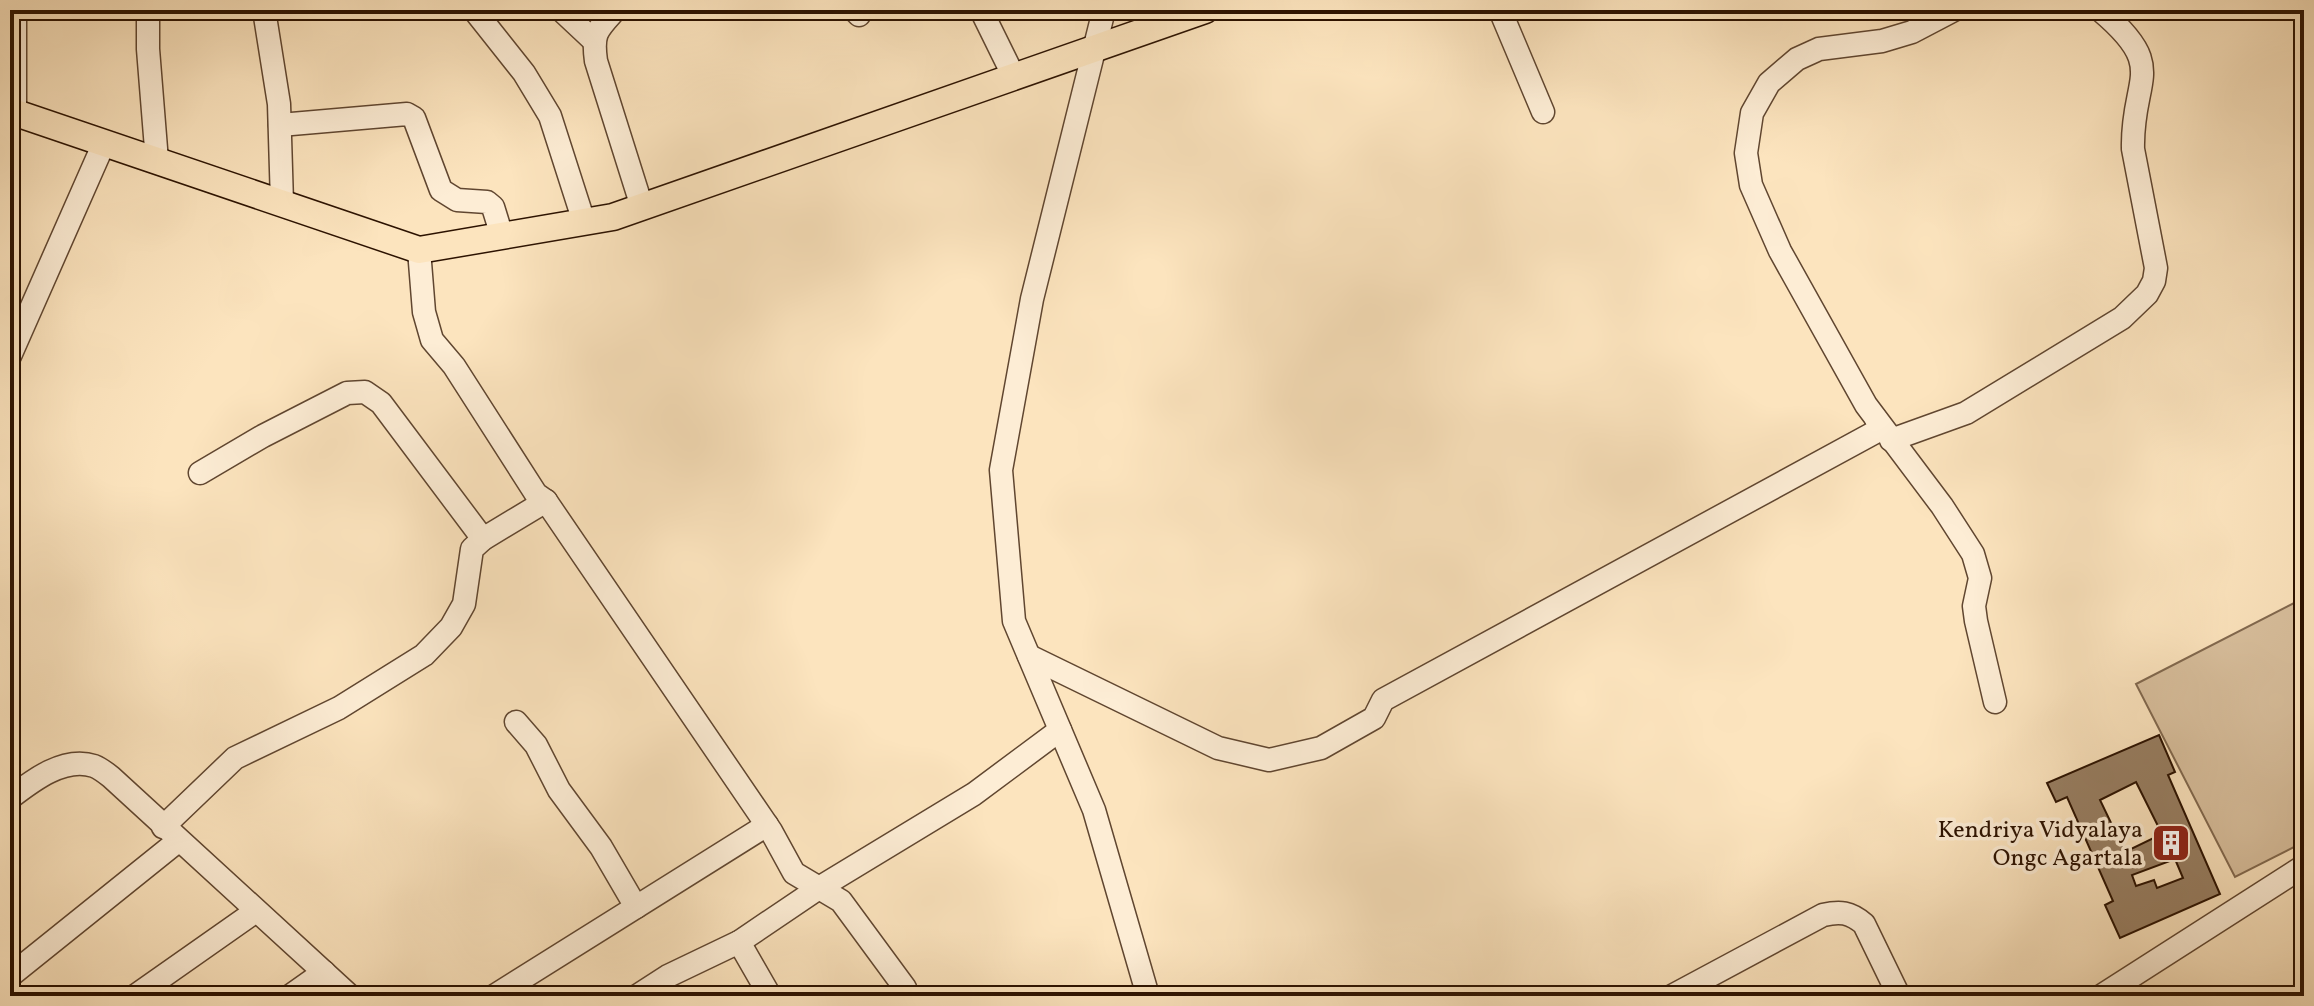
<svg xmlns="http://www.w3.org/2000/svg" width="2314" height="1006" font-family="Vollkorn,serif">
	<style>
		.grass { fill: #d9c09e; stroke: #82694f; stroke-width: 2 }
		.building { fill: #987f63; stroke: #2c1200; stroke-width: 2; fill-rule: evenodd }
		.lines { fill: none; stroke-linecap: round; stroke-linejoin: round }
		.minor-casing { stroke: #604630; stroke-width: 25 }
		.major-casing { stroke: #2c1200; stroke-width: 29 }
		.minor { stroke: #fdedd5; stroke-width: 22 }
		.major { stroke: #fce4be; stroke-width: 26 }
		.labels { text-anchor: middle; stroke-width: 7; stroke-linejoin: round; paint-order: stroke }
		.poi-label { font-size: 24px; fill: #2c1200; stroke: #fdedd5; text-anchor: end }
	</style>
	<rect width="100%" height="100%" fill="#fce4be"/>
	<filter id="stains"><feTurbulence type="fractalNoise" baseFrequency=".0025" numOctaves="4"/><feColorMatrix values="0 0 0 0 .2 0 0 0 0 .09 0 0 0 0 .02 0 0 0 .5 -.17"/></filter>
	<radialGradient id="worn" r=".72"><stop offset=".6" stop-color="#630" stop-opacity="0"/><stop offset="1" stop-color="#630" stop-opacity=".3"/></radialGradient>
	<!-- grass -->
	<path class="grass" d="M 2304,598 L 2304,842 L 2235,877 L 2136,684 Z"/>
	<!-- building -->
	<path class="building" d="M 2159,735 L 2175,772 L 2168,775 L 2220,894 L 2120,938 L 2105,905 L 2113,901 L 2067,797 L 2056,802 L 2047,783 ZM 2136,782 L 2162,834 L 2125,852 L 2100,800 ZM 2175,859 L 2183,878 L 2157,888 L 2154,880 L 2136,886 L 2132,875 Z"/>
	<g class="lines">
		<!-- minor casing -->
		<g class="minor-casing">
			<g id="minor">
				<path d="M 148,10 L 148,49 L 157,161"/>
				<path d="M 264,10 L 279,104 L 282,203"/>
				<path d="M 474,10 L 524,73 L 550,116 L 584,222"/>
				<path d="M 561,10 L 593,40"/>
				<path d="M 615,10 C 597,30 592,33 596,61 L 642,207"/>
				<path d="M 854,10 L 859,15"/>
				<path d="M 981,10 L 1014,77"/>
				<path d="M 1104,10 L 1032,299 L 1001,470 L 1014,621 L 1094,810 L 1148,996"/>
				<path d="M 1500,10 L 1543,112"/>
				<path d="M 1954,10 L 1912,32 L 1882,41 L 1819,49 L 1797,59 L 1769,83 L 1752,113 L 1746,153 L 1751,185 L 1780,251 L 1866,405 L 1942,506 L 1973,554 L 1980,578 L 1974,606 L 1976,621 L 1995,702"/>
				<path d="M 15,113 L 15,10"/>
				<path d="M 280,125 L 407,114 L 414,118 L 441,190 L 457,200 L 487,202 L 493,207 L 502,236"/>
				<path d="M 419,250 L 424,312 L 432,340 L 454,366 L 536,494 L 546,501 L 771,831 L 794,873 L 841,901 L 905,988 L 897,996"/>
				<path d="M 10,356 L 104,143"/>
				<path d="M 1891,440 L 1966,413 L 2122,318 L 2147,294 L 2154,281 L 2156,268 L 2133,149 C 2131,77 2170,69 2100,10"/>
				<path d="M 200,473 L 263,436 L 347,393 L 365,392 L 381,403 L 483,539"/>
				<path d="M 1029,656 L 1218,748 L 1269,760 L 1321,748 L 1374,718 L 1383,700 L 1881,429 L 1876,419"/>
				<path d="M 516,722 L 536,745 L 559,790 L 601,847 L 636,907"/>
				<path d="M 10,798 C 32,781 64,756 94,766 C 99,768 106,773 111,777 L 350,996"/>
				<path d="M 163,827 L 235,758 L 339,708 L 424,655 L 451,627 L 464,604 L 472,549 L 483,539 L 546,501"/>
				<path d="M 739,942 L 770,996"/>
				<path d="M 10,976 L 178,841"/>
				<path d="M 135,996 L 256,911"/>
				<path d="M 290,996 L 324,972"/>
				<path d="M 494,996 L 767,825"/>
				<path d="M 637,996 L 668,976 L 739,942 L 819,888 L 974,794 L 1060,730"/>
				<path d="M 1672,996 L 1823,915 C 1840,911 1850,912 1864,924 L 1899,996"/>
				<path d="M 2101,996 L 2304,866"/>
			</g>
		</g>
		<!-- major casing -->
		<g class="major-casing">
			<path id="major" d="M 10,111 L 419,250 L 613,217 L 1205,10"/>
		</g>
		<!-- minor -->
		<use href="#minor" class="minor"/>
		<!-- major -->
		<use href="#major" class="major"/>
	</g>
	<!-- icons -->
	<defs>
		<g id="building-square" transform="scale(2)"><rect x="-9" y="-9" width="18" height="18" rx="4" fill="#8f2418" stroke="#fdedd5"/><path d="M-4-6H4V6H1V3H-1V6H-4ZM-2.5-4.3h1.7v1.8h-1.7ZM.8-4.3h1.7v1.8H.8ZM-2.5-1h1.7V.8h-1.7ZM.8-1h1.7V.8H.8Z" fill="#fff"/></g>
	</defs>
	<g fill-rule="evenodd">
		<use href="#building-square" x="2171" y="843"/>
	</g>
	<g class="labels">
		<!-- poi labels -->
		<g class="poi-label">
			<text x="2143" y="837">Kendriya Vidyalaya<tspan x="2143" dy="28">Ongc Agartala</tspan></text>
		</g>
	</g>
	<!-- margin -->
	<rect width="2314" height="1006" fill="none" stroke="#fce4be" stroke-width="40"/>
	<rect x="12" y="12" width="2290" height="982" fill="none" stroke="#2c1200" stroke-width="4"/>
	<rect x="20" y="20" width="2274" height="966" fill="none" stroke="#2c1200" stroke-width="2"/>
	<rect width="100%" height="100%" filter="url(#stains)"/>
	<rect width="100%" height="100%" fill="url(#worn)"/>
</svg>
